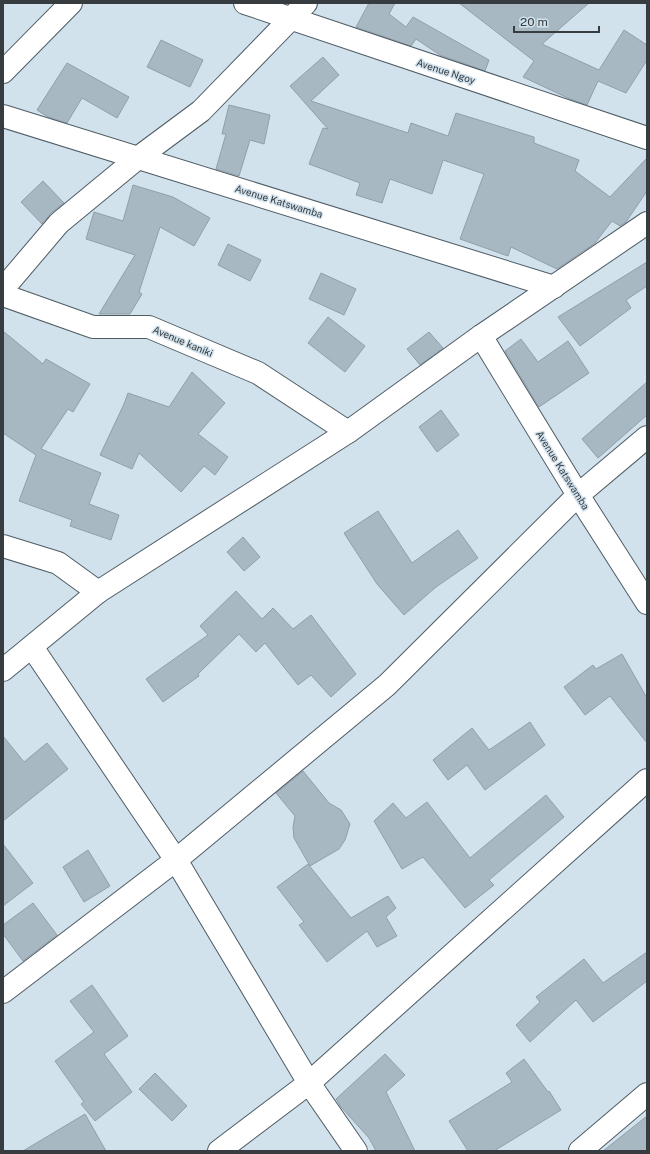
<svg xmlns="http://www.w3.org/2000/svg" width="650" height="1154" font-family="'Public Sans',sans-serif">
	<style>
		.building { fill: #a8b8c2; stroke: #909fa9 }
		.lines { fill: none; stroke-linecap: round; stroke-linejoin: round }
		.minor-casing { stroke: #4e5c65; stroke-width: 24 }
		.tertiary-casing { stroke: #4e5c65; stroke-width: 24 }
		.minor { stroke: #fff; stroke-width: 22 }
		.tertiary { stroke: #fff; stroke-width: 22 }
		.labels { text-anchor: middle; stroke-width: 3; stroke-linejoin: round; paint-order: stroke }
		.street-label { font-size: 10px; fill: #363c40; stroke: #d2e2ed }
	</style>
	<rect width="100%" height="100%" fill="#d2e2ed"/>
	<!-- building -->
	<g class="building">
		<path d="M 369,3 L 395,3 L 389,14 L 406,27 L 413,17 L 489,60 L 485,71 L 440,55 L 416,39 L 411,46 L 356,27 Z"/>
		<path d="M 459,3 L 589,3 L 542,44 L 599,70 L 624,30 L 647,45 L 647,60 L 626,93 L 598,81 L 587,105 L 570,99 L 523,77 L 534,61 Z"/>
		<path d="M 161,40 L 203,60 L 190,87 L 147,67 Z"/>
		<path d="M 323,57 L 339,75 L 311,101 L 408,133 L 411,123 L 448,136 L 456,113 L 534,137 L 534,143 L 579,160 L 575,171 L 610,197 L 647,158 L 647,191 L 626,222 L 620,226 L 612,221 L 595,243 L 557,269 L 511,247 L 508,256 L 460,239 L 484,174 L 443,160 L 432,194 L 390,179 L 382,203 L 356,195 L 360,183 L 309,164 L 323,128 L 328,129 L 290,86 Z"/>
		<path d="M 67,63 L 129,97 L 117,118 L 82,98 L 67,123 L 48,117 L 37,110 Z"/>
		<path d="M 229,105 L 270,115 L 264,144 L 250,140 L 239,176 L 216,169 L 226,134 L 222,134 Z"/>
		<path d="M 43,181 L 64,203 L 51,213 L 42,224 L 21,202 Z"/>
		<path d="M 133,185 L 173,197 L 210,218 L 194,246 L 160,227 L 139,292 L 142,294 L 130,314 L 99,314 L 135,255 L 86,239 L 94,212 L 123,221 Z"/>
		<path d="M 228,244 L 261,260 L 250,281 L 218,265 Z"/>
		<path d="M 647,262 L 647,286 L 626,300 L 631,308 L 580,346 L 558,317 Z"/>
		<path d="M 321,273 L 356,289 L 344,315 L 309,299 Z"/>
		<path d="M 328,317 L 365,346 L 345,372 L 308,343 Z"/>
		<path d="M 3,331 L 43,364 L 46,359 L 90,384 L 73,412 L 68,409 L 41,449 L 101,473 L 89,504 L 119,515 L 111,540 L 70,526 L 72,520 L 19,501 L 36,455 L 3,433 Z"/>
		<path d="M 429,332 L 443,348 L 420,365 L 407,349 Z"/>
		<path d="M 521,339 L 538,362 L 568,341 L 589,373 L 539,407 L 505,351 Z"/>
		<path d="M 192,372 L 225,403 L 198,434 L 228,457 L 215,475 L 204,466 L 181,492 L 139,453 L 132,469 L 100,455 L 124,404 L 128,393 L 169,407 Z"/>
		<path d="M 647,382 L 647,415 L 598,458 L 582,439 Z"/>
		<path d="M 441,410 L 459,435 L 437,452 L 419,427 Z"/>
		<path d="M 378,511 L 412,563 L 458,530 L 478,558 L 436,587 L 404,615 L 377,584 L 344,533 Z"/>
		<path d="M 243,537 L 260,557 L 244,571 L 227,552 Z"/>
		<path d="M 236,591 L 262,619 L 273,608 L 293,629 L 311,615 L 356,674 L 331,697 L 311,675 L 298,685 L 265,643 L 256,652 L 239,634 L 198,674 L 199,676 L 163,702 L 146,679 L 208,635 L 200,626 Z"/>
		<path d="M 622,654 L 647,698 L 647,743 L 610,696 L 585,715 L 564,687 L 593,665 L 596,669 Z"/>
		<path d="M 530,722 L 545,745 L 485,790 L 467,765 L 448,780 L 433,760 L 472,728 L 489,750 Z"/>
		<path d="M 3,736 L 24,762 L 47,743 L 68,769 L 3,821 Z"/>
		<path d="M 303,771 L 329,803 L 341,810 L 350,824 L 345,840 L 339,849 L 310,866 L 294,838 L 293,827 L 295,816 L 276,793 Z"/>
		<path d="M 546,795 L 564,817 L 489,880 L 494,885 L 465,908 L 423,857 L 402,869 L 374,821 L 393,803 L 406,818 L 427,802 L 470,858 Z"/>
		<path d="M 3,844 L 33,883 L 3,906 Z"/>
		<path d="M 88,850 L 110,886 L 84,902 L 63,867 Z"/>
		<path d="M 308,864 L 351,918 L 388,896 L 396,908 L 386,917 L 397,936 L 377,947 L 367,931 L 327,962 L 299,925 L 304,922 L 277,887 Z"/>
		<path d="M 33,903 L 57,935 L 23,961 L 3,934 L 3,925 Z"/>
		<path d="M 647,952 L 647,981 L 593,1022 L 576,1000 L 530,1042 L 516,1025 L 540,1002 L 536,997 L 584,959 L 603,983 Z"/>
		<path d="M 92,985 L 128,1036 L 104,1054 L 132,1092 L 95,1121 L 81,1104 L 84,1102 L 55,1061 L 94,1032 L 70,1001 Z"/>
		<path d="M 385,1054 L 405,1075 L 386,1092 L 415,1151 L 376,1151 L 369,1138 L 341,1107 L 336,1099 Z"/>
		<path d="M 524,1059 L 548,1092 L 549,1091 L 561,1110 L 494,1151 L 468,1151 L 449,1121 L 512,1082 L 506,1073 Z"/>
		<path d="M 155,1073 L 187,1106 L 172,1121 L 139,1089 Z"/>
		<path d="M 85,1114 L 106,1151 L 23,1151 Z"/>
		<path d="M 647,1116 L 647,1151 L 603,1151 Z"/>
	</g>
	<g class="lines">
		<!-- minor casing -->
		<g class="minor-casing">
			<g id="minor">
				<path d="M 245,3 L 647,138"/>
				<path d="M 3,72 L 71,3"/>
				<path d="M 3,116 L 554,287"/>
				<path d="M 3,289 L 59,223 L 139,157 L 201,111 L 306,3"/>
				<path d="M 3,295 L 93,327 L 149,327 L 258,373 L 348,432"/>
				<path d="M 481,336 L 578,495 L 647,603"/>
				<path d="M 3,546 L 58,563 L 98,592"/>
				<path d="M 32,647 L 176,860 L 309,1083 L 356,1151"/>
				<path d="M 3,670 L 98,592 L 348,432 L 481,336 L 647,223"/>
				<path d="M 3,992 L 176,860 L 387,685 L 578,495 L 647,437"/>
				<path d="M 580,1151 L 647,1094"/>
			</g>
		</g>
		<!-- tertiary casing -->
		<g class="tertiary-casing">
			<path id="tertiary" d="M 219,1151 L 309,1083 L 647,780"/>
		</g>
		<!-- minor -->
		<use href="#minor" class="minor"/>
		<!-- tertiary -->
		<use href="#tertiary" class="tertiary"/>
	</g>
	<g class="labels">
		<!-- street labels -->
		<g class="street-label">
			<text transform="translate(446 71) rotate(18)" y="4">Avenue Ngoy</text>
			<text transform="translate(279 201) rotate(17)" y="4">Avenue Katswamba</text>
			<text transform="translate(183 341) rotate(23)" y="4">Avenue kaniki</text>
			<text transform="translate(563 470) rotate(58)" y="4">Avenue Katswamba</text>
		</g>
	</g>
	<!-- border -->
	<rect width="650" height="1154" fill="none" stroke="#363c40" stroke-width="8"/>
	<!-- scale -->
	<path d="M514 26v6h85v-6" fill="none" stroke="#363c40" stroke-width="2"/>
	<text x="520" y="26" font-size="12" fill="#363c40" stroke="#d2e2ed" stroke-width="3" paint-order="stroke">20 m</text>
</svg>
